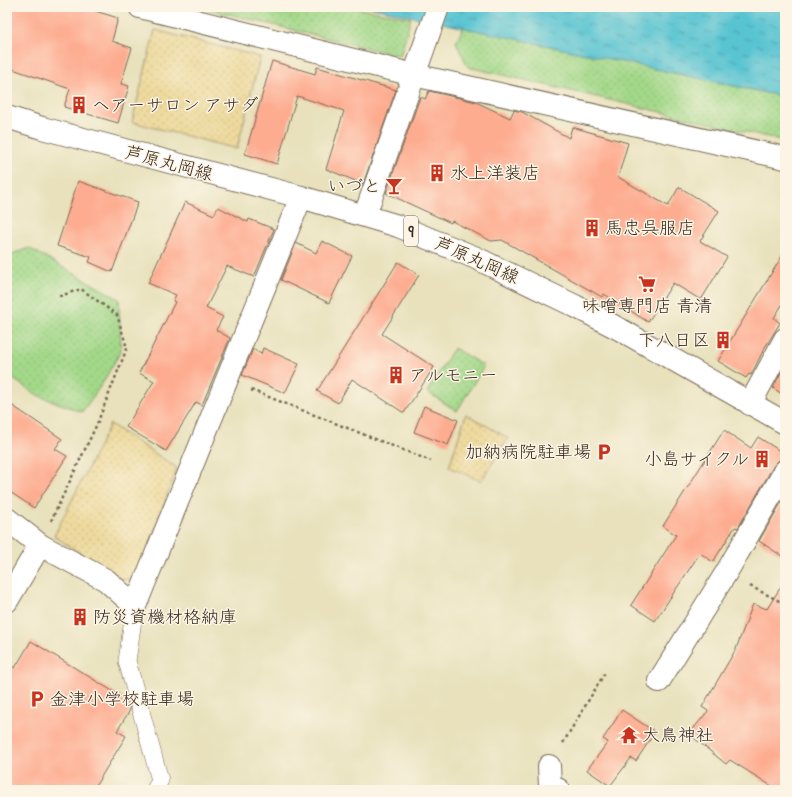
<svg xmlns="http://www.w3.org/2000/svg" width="792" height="797" font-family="'Indie Flower','Klee One',sans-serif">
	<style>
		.grass { fill: url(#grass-dots); stroke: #6f8154 }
		.sand { fill: url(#sand-dots); stroke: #94825e }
		.water { fill: url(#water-ripples); stroke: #4a7778 }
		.building { fill: #fdac90 }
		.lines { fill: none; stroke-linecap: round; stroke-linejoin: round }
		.service-casing { stroke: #786a55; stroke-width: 18 }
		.pedestrian-casing { stroke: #786a55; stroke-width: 24 }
		.minor-casing { stroke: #786a55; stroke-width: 24 }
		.primary-casing { stroke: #786a55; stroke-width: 24 }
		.path { stroke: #786a55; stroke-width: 2.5; stroke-dasharray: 3 3; stroke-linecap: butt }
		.service { stroke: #fff; stroke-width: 17 }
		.pedestrian { stroke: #fff; stroke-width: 22 }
		.minor { stroke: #fff; stroke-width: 22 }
		.primary { stroke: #fff; stroke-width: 22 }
		.labels { text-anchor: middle; stroke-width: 3; stroke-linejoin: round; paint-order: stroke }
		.shield { fill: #fcf5e5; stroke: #75675a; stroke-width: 1 }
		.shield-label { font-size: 17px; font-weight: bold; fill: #3b2a1e }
		.poi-label { font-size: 18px; fill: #3b2a1e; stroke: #fcf5e5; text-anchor: start }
		.street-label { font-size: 18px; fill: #3b2a1e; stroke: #fcf5e5 }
	</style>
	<defs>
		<pattern id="grass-dots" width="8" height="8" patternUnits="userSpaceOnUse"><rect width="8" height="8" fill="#a3d889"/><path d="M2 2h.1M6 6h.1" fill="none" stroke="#8dba76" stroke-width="1.8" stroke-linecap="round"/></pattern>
		<pattern id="sand-dots" width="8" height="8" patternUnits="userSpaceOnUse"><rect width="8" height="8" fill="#eeda9e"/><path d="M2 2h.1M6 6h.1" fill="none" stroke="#cdbb88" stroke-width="1.8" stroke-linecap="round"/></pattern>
		<pattern id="water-ripples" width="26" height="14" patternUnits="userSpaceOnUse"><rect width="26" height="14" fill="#58c4d2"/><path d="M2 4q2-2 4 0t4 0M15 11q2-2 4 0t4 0" fill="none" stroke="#4a9faa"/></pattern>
	</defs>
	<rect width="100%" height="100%" fill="#fcf5e5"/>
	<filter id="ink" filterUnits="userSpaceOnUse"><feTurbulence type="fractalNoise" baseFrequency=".025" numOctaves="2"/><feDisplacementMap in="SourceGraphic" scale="8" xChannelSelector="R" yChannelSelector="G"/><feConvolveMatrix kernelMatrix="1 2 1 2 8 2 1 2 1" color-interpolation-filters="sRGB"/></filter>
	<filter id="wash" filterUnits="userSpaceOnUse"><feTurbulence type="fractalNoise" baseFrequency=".012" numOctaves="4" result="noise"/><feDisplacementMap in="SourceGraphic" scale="16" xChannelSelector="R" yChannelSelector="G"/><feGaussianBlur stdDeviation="0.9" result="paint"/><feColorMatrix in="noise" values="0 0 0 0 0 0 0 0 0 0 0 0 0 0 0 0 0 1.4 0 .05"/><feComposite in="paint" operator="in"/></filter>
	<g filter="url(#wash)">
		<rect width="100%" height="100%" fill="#e8e1bc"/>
		<!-- grass -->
		<g class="grass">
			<path d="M 199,7 L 350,7 L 411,18 L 400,56 Z"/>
			<path d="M 464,26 L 785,97 L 785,141 L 468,67 L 456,42 Z"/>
			<path d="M 29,248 L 119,299 L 121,351 L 102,384 L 82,412 L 39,396 L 7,375 L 7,256 Z"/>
			<path d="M 454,348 L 484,366 L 457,411 L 427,392 Z"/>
		</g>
		<!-- sand -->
		<g class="sand">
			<path d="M 155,30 L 260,57 L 237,149 L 132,122 Z"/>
			<path d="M 466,414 L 508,438 L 481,481 L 449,467 Z"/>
			<path d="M 110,424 L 177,468 L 138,577 L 121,580 L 54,536 Z"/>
		</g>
		<!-- water -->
		<path class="water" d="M 368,7 L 785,7 L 785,97 Z"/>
		<g id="blocks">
			<!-- building -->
			<g class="building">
				<path d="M 7,7 L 82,7 L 118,18 L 112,41 L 132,48 L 121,84 L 129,86 L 118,123 L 64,107 L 70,89 L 7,67 Z"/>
				<path d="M 272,61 L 315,74 L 317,67 L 396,90 L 363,184 L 326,169 L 344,111 L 297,96 L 277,164 L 245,154 Z"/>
				<path d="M 429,91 L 476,102 L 510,118 L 514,110 L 522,112 L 569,138 L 572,127 L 628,143 L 618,177 L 668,206 L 679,187 L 719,211 L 700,241 L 727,257 L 701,300 L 673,283 L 648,322 L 604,294 L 602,297 L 502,240 L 491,241 L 452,221 L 451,223 L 386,193 L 420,97 L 425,99 Z"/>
				<path d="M 78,181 L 138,202 L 112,272 L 89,262 L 91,257 L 57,246 Z"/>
				<path d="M 185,202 L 214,215 L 218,207 L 248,222 L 249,219 L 274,229 L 254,277 L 227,266 L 206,308 L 223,317 L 216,330 L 230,338 L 202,405 L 196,402 L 166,451 L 126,427 L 154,381 L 139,373 L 175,302 L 173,301 L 176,295 L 148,283 Z"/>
				<path d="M 322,241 L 352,256 L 329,303 L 281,280 L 296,243 L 316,253 Z"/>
				<path d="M 785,251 L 785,300 L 774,318 L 780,323 L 764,349 L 751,375 L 749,374 L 746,378 L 718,361 Z"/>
				<path d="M 398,262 L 419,275 L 382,334 L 434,367 L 404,413 L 352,379 L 338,403 L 317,391 Z"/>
				<path d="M 263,348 L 299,364 L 285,393 L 242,375 L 253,349 L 261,354 Z"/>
				<path d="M 785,365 L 785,396 L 773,388 Z"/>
				<path d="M 7,402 L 62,439 L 55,449 L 67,456 L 34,508 L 7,490 Z"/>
				<path d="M 424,406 L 458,420 L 448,445 L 414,432 Z"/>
				<path d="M 724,430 L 751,448 L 758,437 L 785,454 L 785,459 L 779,460 L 774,465 L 738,528 L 735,527 L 713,562 L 700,553 L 655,621 L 631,605 L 676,535 L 663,526 Z"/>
				<path d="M 785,496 L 785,558 L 759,541 Z"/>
				<path d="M 785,580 L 785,790 L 778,790 L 730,760 L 726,764 L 689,734 L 708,711 L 702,707 L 736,649 L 753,604 L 767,609 Z"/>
				<path d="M 31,641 L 127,700 L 130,710 L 117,731 L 126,736 L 93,790 L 7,790 L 7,663 L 15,668 Z"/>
				<path d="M 622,710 L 655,732 L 636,761 L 631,758 L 610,786 L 587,770 L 608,742 L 603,739 Z"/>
			</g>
		</g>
	</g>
	<g filter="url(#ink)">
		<use href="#blocks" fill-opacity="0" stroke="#786a55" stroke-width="1"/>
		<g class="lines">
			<!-- service casing -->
			<g class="service-casing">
				<path id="service" d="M 135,606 L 127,661 L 160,780 L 155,790"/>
			</g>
			<!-- pedestrian casing -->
			<g class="pedestrian-casing">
				<path id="pedestrian" d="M 659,681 L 726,573 L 785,471"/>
			</g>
			<!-- minor casing -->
			<g class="minor-casing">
				<g id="minor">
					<path d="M 140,7 L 414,75 L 785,158"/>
					<path d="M 365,215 L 438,7"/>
					<path d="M 750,404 L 785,339"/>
					<path d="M 7,519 L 40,545 L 106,580 L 135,606 L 301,197"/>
					<path d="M 7,601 L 40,545"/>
					<path d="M 549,766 L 550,785 L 559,790"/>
				</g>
			</g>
			<!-- primary casing -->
			<g class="primary-casing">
				<path id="primary" d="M 7,117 L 42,128 L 301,197 L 398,226 L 474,257 L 575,306 L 621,330 L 785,423"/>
			</g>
			<!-- path -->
			<g class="path">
				<path d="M 251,390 L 431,461"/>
				<path d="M 51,521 L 97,424 L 127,348 L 117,315 L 81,289 L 57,297"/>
				<path d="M 750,586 L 785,604"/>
				<path d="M 563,743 L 606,671"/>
			</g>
			<!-- service -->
			<use href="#service" class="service"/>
			<!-- pedestrian -->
			<use href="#pedestrian" class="pedestrian"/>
			<!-- minor -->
			<use href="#minor" class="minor"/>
			<!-- primary -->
			<use href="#primary" class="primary"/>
		</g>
	</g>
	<!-- icons -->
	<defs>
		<g id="building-bare" transform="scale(1.38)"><path d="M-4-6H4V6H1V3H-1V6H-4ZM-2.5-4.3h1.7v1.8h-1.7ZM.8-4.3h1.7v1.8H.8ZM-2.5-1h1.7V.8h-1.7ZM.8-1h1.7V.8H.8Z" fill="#c8321e" stroke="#fcf5e5" stroke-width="2.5" paint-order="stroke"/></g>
		<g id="bar-bare" transform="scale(1.38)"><path d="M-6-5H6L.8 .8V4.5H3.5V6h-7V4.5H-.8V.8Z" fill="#c8321e" stroke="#fcf5e5" stroke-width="2.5" paint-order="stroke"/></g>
		<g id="supermarket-bare" transform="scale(1.38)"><path d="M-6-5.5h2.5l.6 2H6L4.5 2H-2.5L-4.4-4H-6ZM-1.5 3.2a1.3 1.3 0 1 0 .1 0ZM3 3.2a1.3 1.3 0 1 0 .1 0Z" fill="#c8321e" stroke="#fcf5e5" stroke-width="2.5" paint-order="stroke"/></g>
		<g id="parking-bare" transform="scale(1.38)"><path d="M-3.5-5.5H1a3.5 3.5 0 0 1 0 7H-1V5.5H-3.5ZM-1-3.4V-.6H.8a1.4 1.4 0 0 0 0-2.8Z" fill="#c8321e" stroke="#fcf5e5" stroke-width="2.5" paint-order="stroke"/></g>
		<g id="temple-bare" transform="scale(1.38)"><path d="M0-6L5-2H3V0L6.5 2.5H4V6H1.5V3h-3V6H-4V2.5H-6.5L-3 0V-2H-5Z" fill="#c8321e" stroke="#fcf5e5" stroke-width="2.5" paint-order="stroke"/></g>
	</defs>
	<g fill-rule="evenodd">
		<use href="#building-bare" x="79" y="105"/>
		<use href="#building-bare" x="437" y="173"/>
		<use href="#bar-bare" x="394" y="186"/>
		<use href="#building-bare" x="592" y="228"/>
		<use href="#supermarket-bare" x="647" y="284"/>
		<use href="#building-bare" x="723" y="340"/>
		<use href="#building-bare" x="396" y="375"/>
		<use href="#parking-bare" x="604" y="452"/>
		<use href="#building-bare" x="762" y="459"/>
		<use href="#building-bare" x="80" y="617"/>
		<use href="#parking-bare" x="37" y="699"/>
		<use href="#temple-bare" x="629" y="735"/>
	</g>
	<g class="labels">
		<!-- shield labels -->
		<rect class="shield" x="404" y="216" width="14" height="30" rx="3"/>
		<g class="shield-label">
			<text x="411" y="237">9</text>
		</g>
		<!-- poi labels -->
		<g class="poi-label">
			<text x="92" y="111">ヘアーサロン アサダ</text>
			<text x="450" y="179">水上洋装店</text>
			<text x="381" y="192" text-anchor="end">いづと</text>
			<text x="605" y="234">馬忠呉服店</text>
			<text x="647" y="312" text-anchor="middle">味噌専門店 青清</text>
			<text x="710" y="346" text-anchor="end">下八日区</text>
			<text x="409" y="381">アルモニー</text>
			<text x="591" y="458" text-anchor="end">加納病院駐車場</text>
			<text x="749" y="465" text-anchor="end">小島サイクル</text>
			<text x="93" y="623">防災資機材格納庫</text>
			<text x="50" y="705">金津小学校駐車場</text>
			<text x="642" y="741">大鳥神社</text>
		</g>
		<!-- street labels -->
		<g class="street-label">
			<text transform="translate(169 163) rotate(15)" y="6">芦原丸岡線</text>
			<text transform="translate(477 260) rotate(24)" y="6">芦原丸岡線</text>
		</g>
	</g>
	<!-- margin -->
	<rect width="792" height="797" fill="none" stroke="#fcf5e5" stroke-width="24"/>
</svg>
